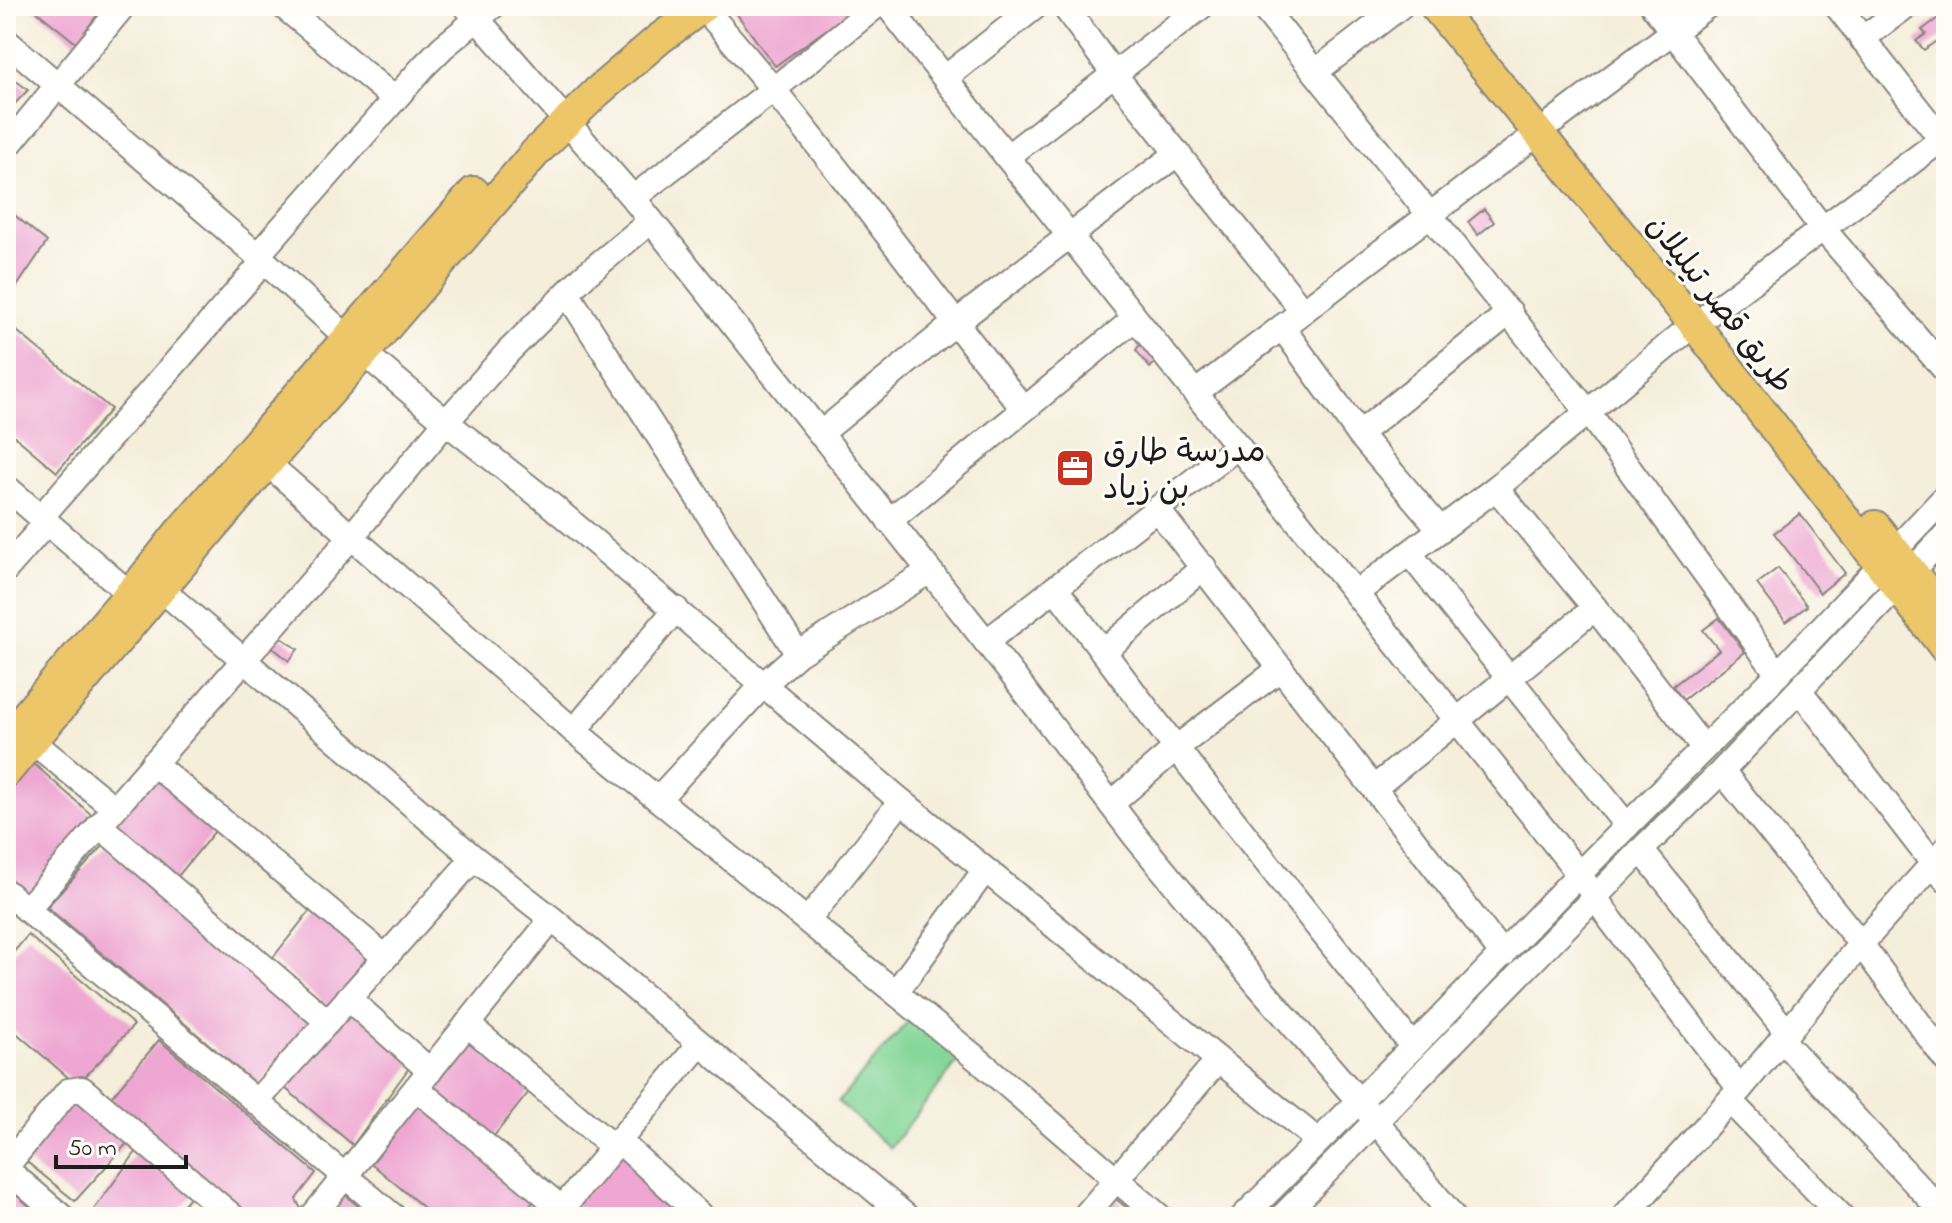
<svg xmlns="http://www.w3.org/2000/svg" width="1952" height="1223" font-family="'Indie Flower','Playpen Sans Arabic',sans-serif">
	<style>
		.green { fill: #83d698; stroke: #50795a; stroke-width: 2 }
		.building { fill: #eea7d2 }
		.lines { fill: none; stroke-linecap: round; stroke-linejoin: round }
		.minor-casing { stroke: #88857c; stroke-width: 28 }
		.major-casing { stroke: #88857c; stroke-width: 34 }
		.minor { stroke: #fff; stroke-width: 24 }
		.major { stroke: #ecc669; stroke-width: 30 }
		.labels { text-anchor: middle; stroke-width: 6; stroke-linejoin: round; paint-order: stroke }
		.street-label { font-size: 32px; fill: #1c1c1c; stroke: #fdfcf7 }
		.poi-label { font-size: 32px; fill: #1c1c1c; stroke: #fdfcf7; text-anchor: start }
	</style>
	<rect width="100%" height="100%" fill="#fdfcf7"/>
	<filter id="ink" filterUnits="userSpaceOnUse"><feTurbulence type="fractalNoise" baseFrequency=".0125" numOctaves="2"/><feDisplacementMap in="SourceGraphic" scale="16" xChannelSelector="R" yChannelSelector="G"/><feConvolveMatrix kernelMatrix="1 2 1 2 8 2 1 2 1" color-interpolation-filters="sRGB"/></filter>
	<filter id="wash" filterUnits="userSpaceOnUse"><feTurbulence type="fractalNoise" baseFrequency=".006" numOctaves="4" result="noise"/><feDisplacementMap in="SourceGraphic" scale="32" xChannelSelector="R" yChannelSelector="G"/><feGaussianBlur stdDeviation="1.8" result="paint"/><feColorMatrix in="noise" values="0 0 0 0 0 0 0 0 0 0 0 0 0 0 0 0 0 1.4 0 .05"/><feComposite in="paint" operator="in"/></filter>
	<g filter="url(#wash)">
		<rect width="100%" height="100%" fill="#f5eedb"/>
		<!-- green -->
		<path class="green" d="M 916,1012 L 963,1055 L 890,1148 L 838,1102 Z"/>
		<g id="blocks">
			<!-- building -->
			<g class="building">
				<path d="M 30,6 L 104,6 L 76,43 Z"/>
				<path d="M 731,6 L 859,6 L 775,66 Z"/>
				<path d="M 1938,18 L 1944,24 L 1946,23 L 1946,34 L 1924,50 L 1916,41 L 1926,34 L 1922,30 Z"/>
				<path d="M 6,73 L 28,90 L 6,113 Z"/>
				<path d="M 6,208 L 47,242 L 11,295 L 6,291 Z"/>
				<path d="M 1484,209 L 1494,222 L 1478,235 L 1468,222 Z"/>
				<path d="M 6,322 L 111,409 L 57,472 L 6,429 Z"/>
				<path d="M 1142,342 L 1158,359 L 1150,368 L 1136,350 Z"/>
				<path d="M 1800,514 L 1845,573 L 1820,593 L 1774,533 Z"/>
				<path d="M 1778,568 L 1807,606 L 1786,622 L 1757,584 Z"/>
				<path d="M 1719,618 L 1745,652 L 1683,700 L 1673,686 L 1719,650 L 1703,630 Z"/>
				<path d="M 279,636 L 298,649 L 289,661 L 271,646 Z"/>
				<path d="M 33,763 L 94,817 L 27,895 L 6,877 L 6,796 Z"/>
				<path d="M 154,776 L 220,825 L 174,881 L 113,828 Z"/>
				<path d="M 104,845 L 317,1024 L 257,1085 L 47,907 Z"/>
				<path d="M 312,908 L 374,959 L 331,1009 L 271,960 Z"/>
				<path d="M 28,935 L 134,1025 L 77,1085 L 6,1024 L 6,961 Z"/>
				<path d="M 351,1008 L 414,1061 L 353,1145 L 285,1088 Z"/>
				<path d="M 472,1038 L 532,1088 L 490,1141 L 430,1088 Z"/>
				<path d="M 159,1040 L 316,1173 L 296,1199 L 301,1209 L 294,1217 L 248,1217 L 107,1102 Z"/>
				<path d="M 76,1095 L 129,1141 L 75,1201 L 27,1162 Z"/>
				<path d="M 420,1097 L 536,1199 L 520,1217 L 435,1217 L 367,1160 Z"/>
				<path d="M 139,1148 L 192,1195 L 172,1217 L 93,1217 L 90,1215 Z"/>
				<path d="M 620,1151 L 684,1206 L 675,1217 L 589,1217 L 574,1205 Z"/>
				<path d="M 343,1192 L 369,1217 L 323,1217 Z"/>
				<path d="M 18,1194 L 46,1217 L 6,1217 L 6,1210 Z"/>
				<path d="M 1111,1195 L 1138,1217 L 1093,1217 Z"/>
				<path d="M 200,1205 L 215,1217 L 191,1217 Z"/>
			</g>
		</g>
	</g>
	<g filter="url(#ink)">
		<use href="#blocks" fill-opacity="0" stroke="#88857c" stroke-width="2"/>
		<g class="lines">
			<!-- minor casing -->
			<g class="minor-casing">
				<g id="minor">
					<path d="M 283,6 L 395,99"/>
					<path d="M 466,6 L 633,198 L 1011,673 L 1135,836 L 1259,986 L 1377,1122 L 1453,1217"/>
					<path d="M 702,6 C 816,134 915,275 1023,408"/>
					<path d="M 888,6 C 1116,297 1350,584 1579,874 L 1610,919 L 1740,1089"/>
					<path d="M 1064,6 L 1114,74 L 1303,311"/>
					<path d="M 1262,6 L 1588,412 L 1778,674"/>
					<path d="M 1653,6 L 1823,229 L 1946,371"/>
					<path d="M 1837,6 L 1946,145"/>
					<path d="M 1862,39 L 1906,6"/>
					<path d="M 6,41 L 264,261 L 364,353 L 446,422 L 545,500 L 901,801 L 1317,1140"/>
					<path d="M 1315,72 L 1401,6"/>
					<path d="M 945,78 L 1036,6"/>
					<path d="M 1554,121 L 1707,6"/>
					<path d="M 6,148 L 123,6"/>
					<path d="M 1007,157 L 1202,6"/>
					<path d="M 633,198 L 774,89 L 876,6"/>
					<path d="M 257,256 L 424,66 L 443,47 L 493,6"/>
					<path d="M 567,293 L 798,654"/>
					<path d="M 1709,314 L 1946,136"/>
					<path d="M 1282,327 L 1359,434 L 1439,528"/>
					<path d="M 1195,393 L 1538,133"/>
					<path d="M 820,434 L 954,324 L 1178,153"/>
					<path d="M 1359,434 L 1510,312"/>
					<path d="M 267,463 L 574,731 L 982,1063 L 1160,1217"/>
					<path d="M 6,487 L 130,594"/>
					<path d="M 1496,488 L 1595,608 L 1703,747"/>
					<path d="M 1157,509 L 1503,955"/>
					<path d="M 41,517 L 264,261"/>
					<path d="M 889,521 L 1134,319"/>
					<path d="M 1410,554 L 1627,826"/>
					<path d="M 6,569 L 47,522"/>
					<path d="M 147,577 L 474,858 L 552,919 L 907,1217"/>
					<path d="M 1055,588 L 1176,748 L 1413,1047"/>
					<path d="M 1356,593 L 1496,488 L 1694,324"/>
					<path d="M 986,642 L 1238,446"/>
					<path d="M 1103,652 L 1204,567"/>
					<path d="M 1800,691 L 1946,880"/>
					<path d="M 574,731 L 676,609"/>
					<path d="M 32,741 L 113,807"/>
					<path d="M 153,763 L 385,957"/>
					<path d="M 1722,771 L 1861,944 L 1946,1060"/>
					<path d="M 1374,788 L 1595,608"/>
					<path d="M 658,799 L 764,684 L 798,654 L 928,572"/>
					<path d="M 1111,804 L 1176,748 L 1281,668"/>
					<path d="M 99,825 L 328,1022"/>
					<path d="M 1641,850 L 1787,1032"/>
					<path d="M 6,892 L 394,1217"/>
					<path d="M 27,909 L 352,536 L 446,422 L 508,352 L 584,276 L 651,221"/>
					<path d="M 808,920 L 901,801"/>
					<path d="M 896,992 L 985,870"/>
					<path d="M 348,998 L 430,1071"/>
					<path d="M 467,1024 L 613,1147"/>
					<path d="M 1781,1039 L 1946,1216"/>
					<path d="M 416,1088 L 572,1217"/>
					<path d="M 1730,1101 L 1842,1217"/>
					<path d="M 256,1102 L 474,858"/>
					<path d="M 619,1141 L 702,1217"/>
					<path d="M 6,1167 L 68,1091 L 82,1089 L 233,1217"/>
					<path d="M 6,1169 L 62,1217"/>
					<path d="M 312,1217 L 552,919"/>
					<path d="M 555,1217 L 699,1045"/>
					<path d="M 1084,1217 L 1218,1060"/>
					<path d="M 1243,1217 L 1413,1047 L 1579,874 L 1778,674 L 1946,496"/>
					<path d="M 1282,1217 L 1641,850 L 1722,771 L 1946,535"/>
					<path d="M 1624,1217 L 1740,1089 L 1861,944 L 1946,849"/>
				</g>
			</g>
			<!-- major casing -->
			<g class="major-casing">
				<g id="major">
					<path d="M 1435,6 L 1694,324 L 1946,649"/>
					<path d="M 1875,526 L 1946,615"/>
					<path d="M 6,739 L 145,576 L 178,534 L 474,192"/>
					<path d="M 6,772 L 267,463 L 364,353 L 536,152 L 597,92 L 659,39 L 704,6"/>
				</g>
			</g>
			<!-- minor -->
			<use href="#minor" class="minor"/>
			<!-- major -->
			<use href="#major" class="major"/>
		</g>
	</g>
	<!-- icons -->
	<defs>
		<g id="office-square" transform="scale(2)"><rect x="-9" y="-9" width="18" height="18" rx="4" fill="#c8321e" stroke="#fdfcf7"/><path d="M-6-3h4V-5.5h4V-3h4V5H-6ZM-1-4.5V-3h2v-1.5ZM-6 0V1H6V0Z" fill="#fff"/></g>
	</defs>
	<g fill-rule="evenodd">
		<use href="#office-square" x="1075" y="468"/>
	</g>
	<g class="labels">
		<!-- street labels -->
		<g class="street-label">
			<text transform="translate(1721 303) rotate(52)" y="11">طريق قصر تيليلان</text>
		</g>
		<!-- poi labels -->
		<g class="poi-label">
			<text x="1103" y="461">مدرسة طارق<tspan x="1103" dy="37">بن زياد</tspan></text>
		</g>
	</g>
	<!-- margin -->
	<rect width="1952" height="1223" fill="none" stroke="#fdfcf7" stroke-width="32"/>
	<!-- scale -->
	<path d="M56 1155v12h130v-12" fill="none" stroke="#1c1c1c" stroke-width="4"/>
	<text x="68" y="1155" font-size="24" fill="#1c1c1c" stroke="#fdfcf7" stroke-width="6" paint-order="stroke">50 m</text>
</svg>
